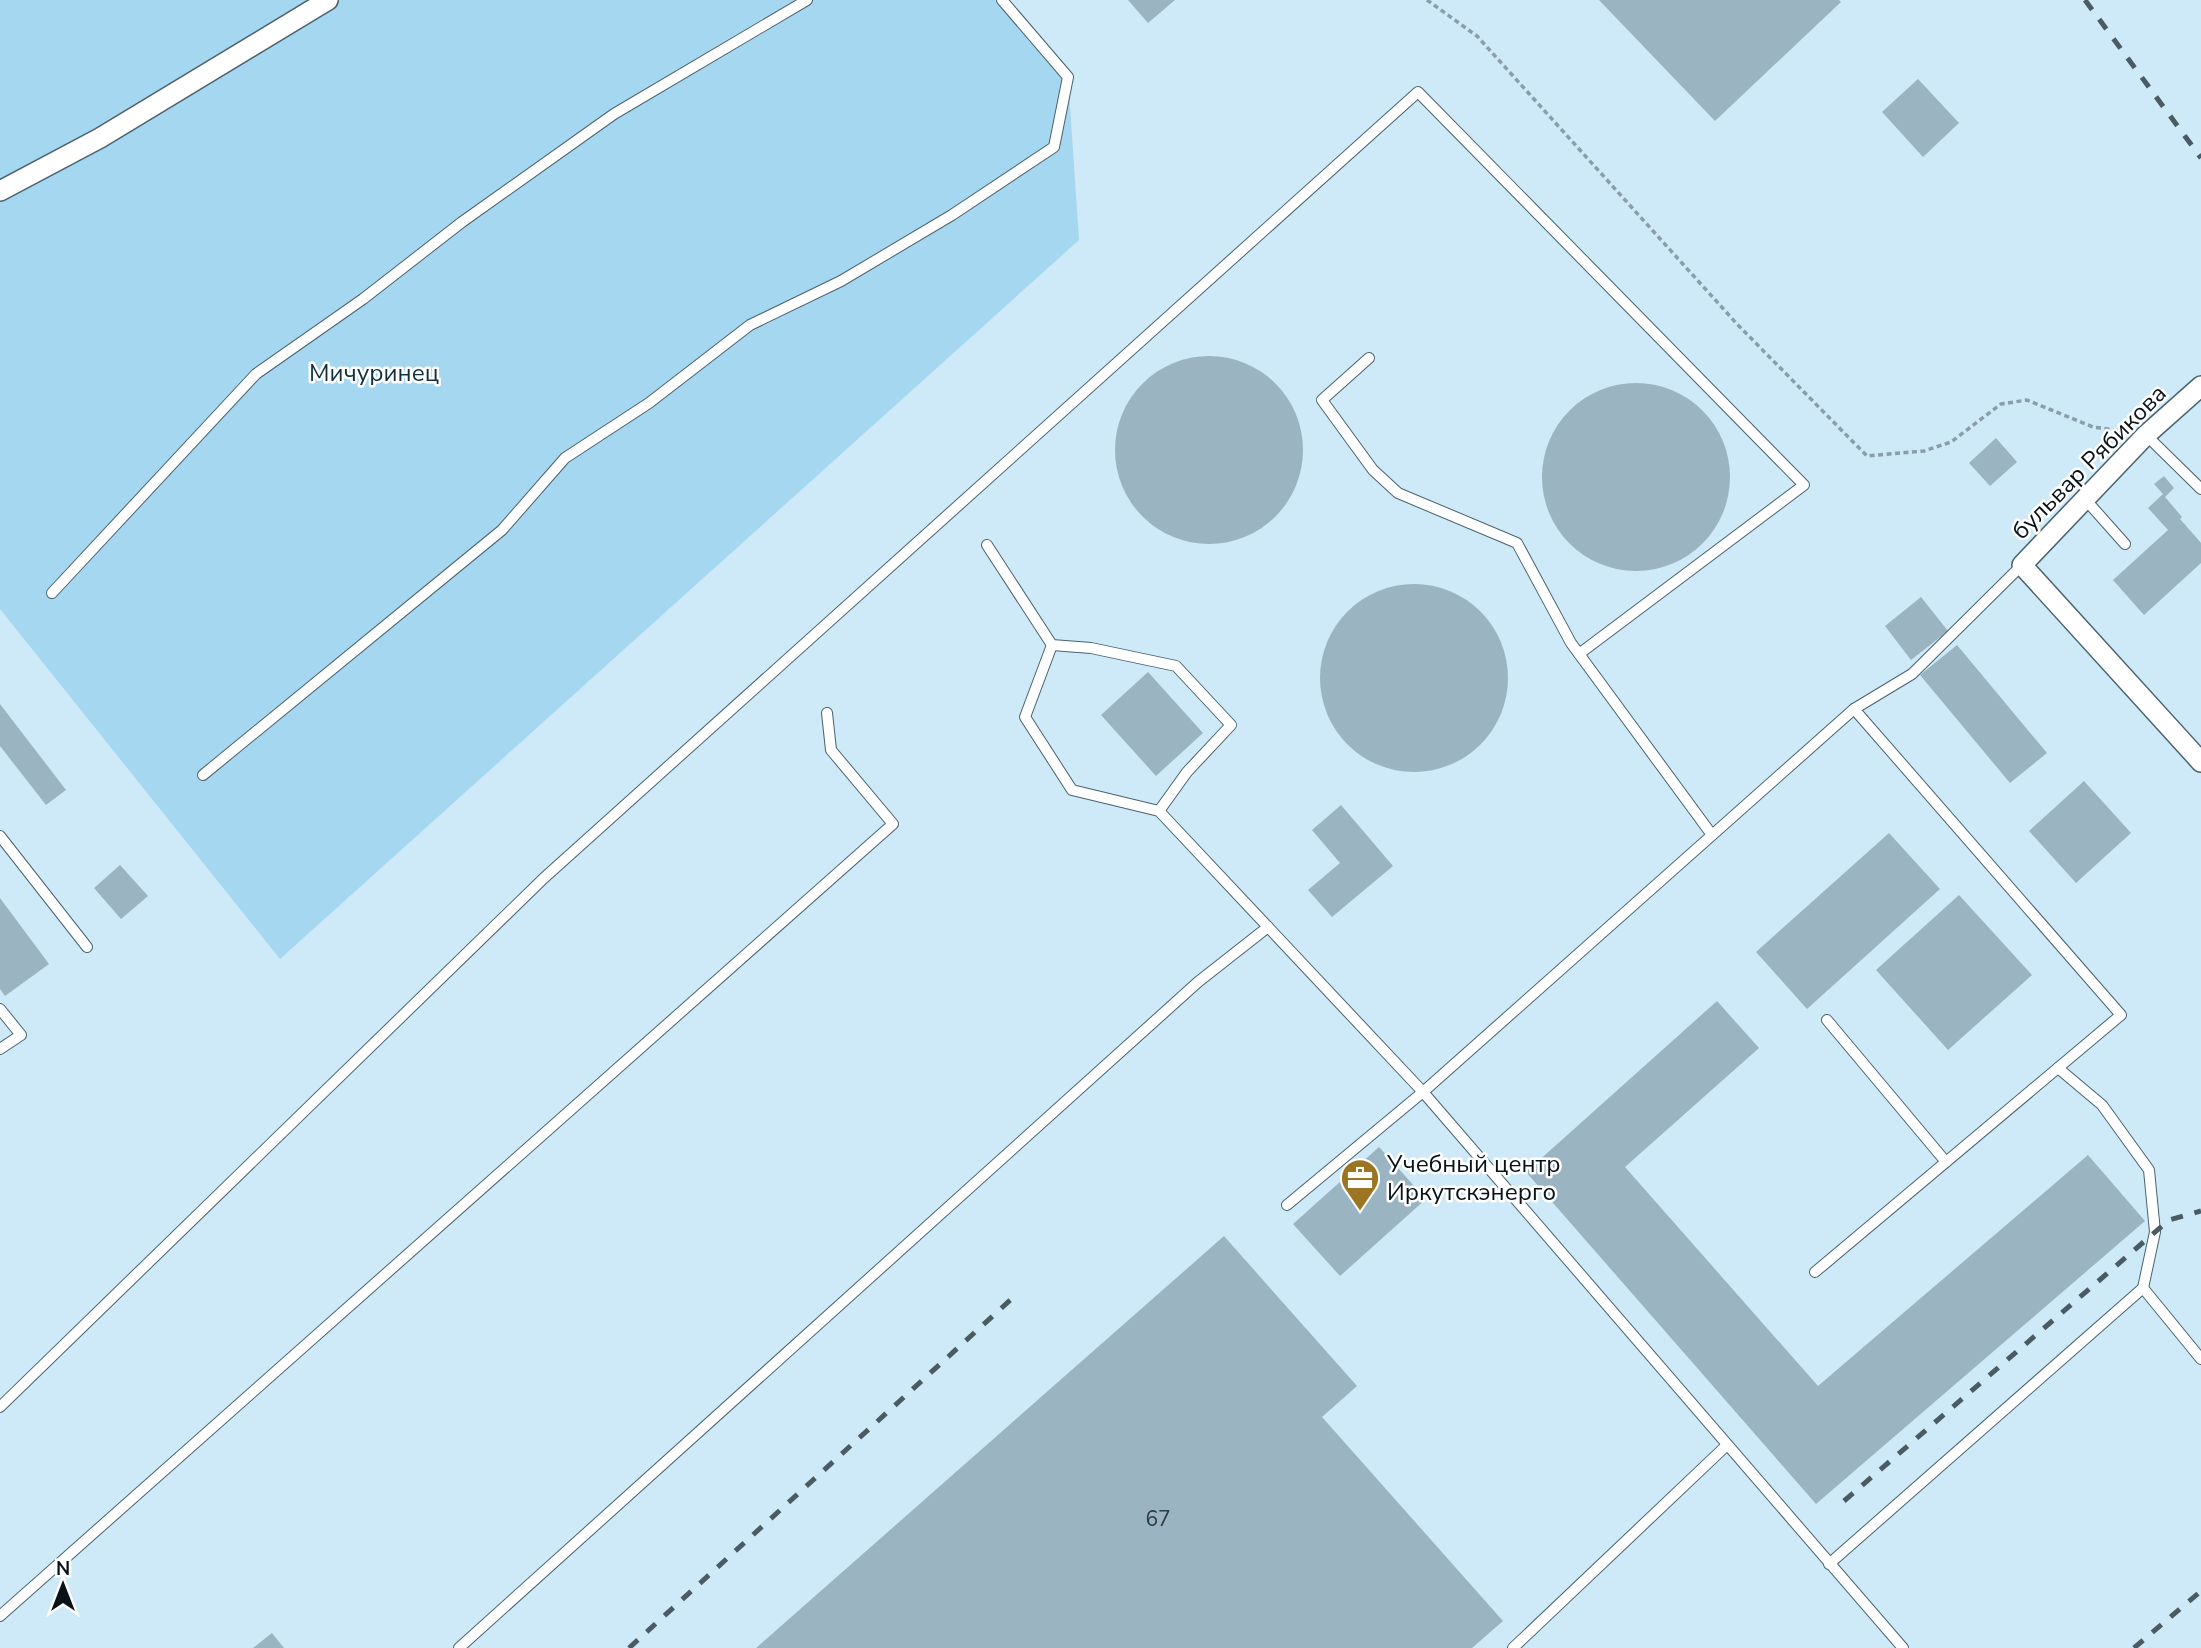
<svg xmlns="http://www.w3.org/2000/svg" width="2201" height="1648" font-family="'Nunito Sans',sans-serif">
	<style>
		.green { fill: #a5d7f1 }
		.building { fill: #9ab4c2 }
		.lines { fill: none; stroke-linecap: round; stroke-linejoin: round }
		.service-casing { stroke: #4a626e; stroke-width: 12 }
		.minor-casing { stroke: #4a626e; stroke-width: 22 }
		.path { stroke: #899eaa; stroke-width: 3.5; stroke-dasharray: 5 3.5; stroke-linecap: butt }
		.service { stroke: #fff; stroke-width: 10 }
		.minor { stroke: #fff; stroke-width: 19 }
		.rail { stroke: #4b5b63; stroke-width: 5; stroke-dasharray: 12 12; stroke-linecap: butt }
		.labels { text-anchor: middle; stroke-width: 5; stroke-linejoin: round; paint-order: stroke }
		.number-label { font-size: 21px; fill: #2d3b42 }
		.park-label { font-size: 24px; fill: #10303f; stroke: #fff }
		.street-label { font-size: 24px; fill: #091317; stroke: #fff }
		.poi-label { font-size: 24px; fill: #091317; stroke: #fff; text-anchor: start }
	</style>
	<rect width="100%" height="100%" fill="#cee9f8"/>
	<!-- green -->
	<path class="green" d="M 0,0 L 1002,0 L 1068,77 L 1079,240 L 280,959 L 0,609 Z"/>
	<!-- building -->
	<g class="building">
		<path d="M 1128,0 L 1175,0 L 1148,23 Z"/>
		<path d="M 1599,0 L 1839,0 L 1841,2 L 1715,121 Z"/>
		<path d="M 1918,79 L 1959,123 L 1923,157 L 1882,112 Z"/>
		<circle cx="1209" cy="450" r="94"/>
		<circle cx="1636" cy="477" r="94"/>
		<path d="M 1996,438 L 2017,462 L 1990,486 L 1969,463 Z"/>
		<path d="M 2164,476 L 2174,488 L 2165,497 L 2182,517 L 2180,519 L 2201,543 L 2201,563 L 2144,615 L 2113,580 L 2168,530 L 2148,508 L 2163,494 L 2154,484 Z"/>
		<circle cx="1414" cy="678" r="94"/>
		<path d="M 1921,597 L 1948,631 L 1911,660 L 1885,626 Z"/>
		<path d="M 1957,645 L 2047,753 L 2010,783 L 1920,675 Z"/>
		<path d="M 1148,672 L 1203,733 L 1156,776 L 1101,715 Z"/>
		<path d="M 0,704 L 66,790 L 46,805 L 0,746 Z"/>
		<path d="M 2084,781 L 2131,833 L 2076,883 L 2029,831 Z"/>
		<path d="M 1341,805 L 1393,866 L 1332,917 L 1308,890 L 1340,863 L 1312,830 Z"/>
		<path d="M 1889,833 L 1940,889 L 1807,1009 L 1756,952 Z"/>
		<path d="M 120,865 L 148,896 L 121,919 L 94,888 Z"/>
		<path d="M 1959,895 L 2032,975 L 1948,1050 L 1876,970 Z"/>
		<path d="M 0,898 L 49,964 L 5,996 L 0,989 Z"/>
		<path d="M 1717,1001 L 1759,1048 L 1625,1167 L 1818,1386 L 2088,1155 L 2145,1221 L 1816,1504 L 1526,1172 Z"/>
		<path d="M 1379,1147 L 1426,1199 L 1340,1276 L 1293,1224 Z"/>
		<path d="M 1224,1236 L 1357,1386 L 1322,1417 L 1503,1621 L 1472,1648 L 756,1648 Z"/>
		<path d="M 272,1633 L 284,1648 L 253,1648 Z"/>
	</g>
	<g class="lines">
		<!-- service casing -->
		<g class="service-casing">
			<g id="service">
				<path d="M 1369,358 L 1322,400 L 1373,470 L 1398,493 L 1517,543 L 1571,643 L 1712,835"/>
				<path d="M 2146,435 L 2201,489"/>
				<path d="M 2085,499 L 2125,544"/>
				<path d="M 987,545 L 1052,645 L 1091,648 L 1176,666 L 1231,725 L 1187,772 L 1159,811"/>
				<path d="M 52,593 L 256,374 L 363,299 L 462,222 L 614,114 L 807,0"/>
				<path d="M 1052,645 L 1025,717 L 1072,790 L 1159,811 L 1423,1092 L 1903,1648"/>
				<path d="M 203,775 L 502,530 L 565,458 L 649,403 L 750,325 L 841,281 L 952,215 L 1054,147 L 1068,77 L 1002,0"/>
				<path d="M 0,836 L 87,947"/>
				<path d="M 0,1009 L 21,1035 L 0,1049"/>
				<path d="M 1827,1020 L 1946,1162"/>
				<path d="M 2058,1068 L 2102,1105 L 2149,1170 L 2155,1232 L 2143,1288"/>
				<path d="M 1287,1205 L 1423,1092 L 1854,709 L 1912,674 L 2022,565"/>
				<path d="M 1815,1272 L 2121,1015 L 1854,709"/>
				<path d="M 0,1407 L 544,878 L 1418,92 L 1804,485 L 1579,654"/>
				<path d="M 1829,1564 L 2143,1288 L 2201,1359"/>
				<path d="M 0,1616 L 893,824 L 831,750 L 827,713"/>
				<path d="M 459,1648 L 1198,982 L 1268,927"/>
				<path d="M 1513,1648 L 1727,1445"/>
			</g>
		</g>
		<!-- minor casing -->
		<g class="minor-casing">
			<g id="minor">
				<path d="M 0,191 L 100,138 L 328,0"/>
				<path d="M 2201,386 L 2146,435 L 2022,565 L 2201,762"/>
			</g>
		</g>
		<!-- path -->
		<path class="path" d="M 1427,0 L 1477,36 L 1737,324 L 1867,456 L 1924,451 L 1951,442 L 2001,404 L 2027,400 L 2093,427 L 2123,431"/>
		<!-- service -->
		<use href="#service" class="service"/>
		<!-- minor -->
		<use href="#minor" class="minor"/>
		<!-- rail -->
		<g class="rail">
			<path d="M 2085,0 L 2201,158"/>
			<path d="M 1844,1501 L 2169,1220 L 2201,1211"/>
			<path d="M 629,1648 L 1018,1293"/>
			<path d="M 2134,1648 L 2201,1591"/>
		</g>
	</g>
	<!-- icons -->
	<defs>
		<g id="office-pin" transform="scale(2.0125)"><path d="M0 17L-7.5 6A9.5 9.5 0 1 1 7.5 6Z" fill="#9c7522" stroke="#fff"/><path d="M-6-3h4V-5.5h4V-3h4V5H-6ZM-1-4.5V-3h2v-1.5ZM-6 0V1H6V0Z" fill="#fff"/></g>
	</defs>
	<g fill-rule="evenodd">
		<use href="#office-pin" x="1360" y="1178"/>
	</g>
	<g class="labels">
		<!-- number labels -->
		<g class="number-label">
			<text x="1158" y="1526">67</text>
		</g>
		<!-- park labels -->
		<g class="park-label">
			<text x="374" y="381">Мичуринец</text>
		</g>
		<!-- street labels -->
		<g class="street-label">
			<text transform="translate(2089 462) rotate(-45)" y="8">бульвар Рябикова</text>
		</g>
		<!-- poi labels -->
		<g class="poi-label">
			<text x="1387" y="1172">Учебный центр<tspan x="1387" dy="28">Иркутскэнерго</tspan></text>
		</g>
	</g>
	<!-- north arrow -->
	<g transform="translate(63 1585)" stroke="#ffffff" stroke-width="5" paint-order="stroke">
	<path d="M0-5L12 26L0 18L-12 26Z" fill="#091317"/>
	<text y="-10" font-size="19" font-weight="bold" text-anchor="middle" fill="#091317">N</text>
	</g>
</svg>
